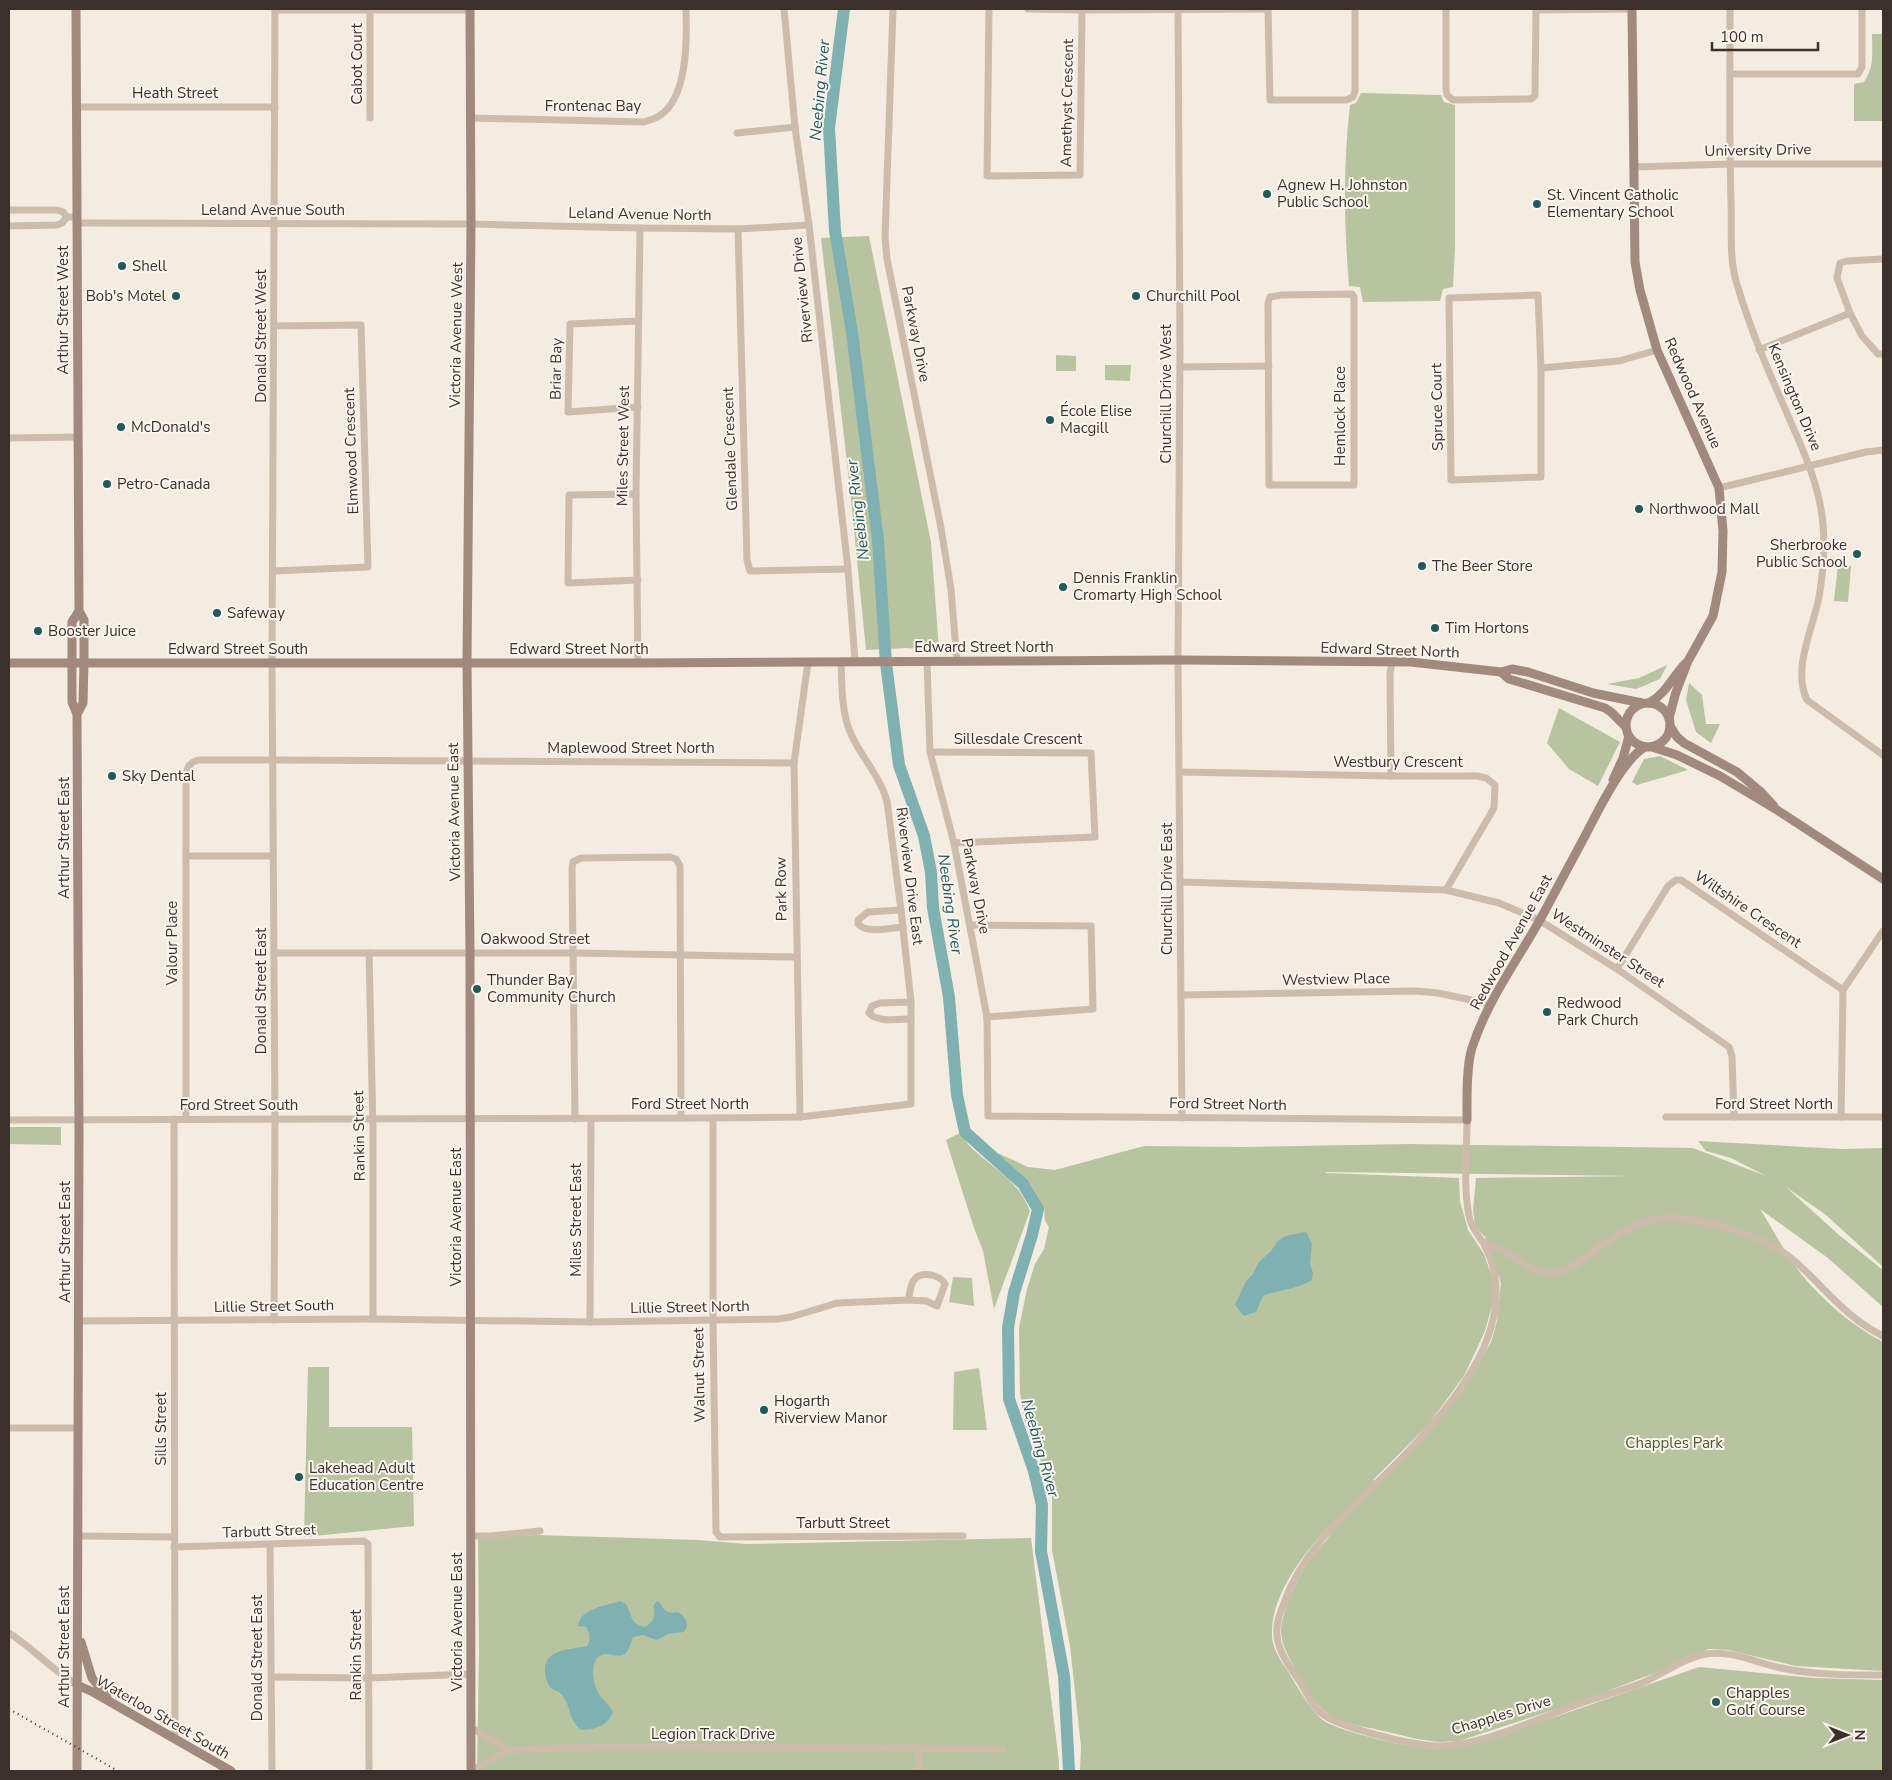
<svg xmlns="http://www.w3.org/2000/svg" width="1892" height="1780" font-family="'Nunito Sans',sans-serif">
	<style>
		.green { fill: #b8c4a0; fill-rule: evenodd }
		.water { fill: #7fb0b2 }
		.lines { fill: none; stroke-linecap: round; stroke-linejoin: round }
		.river { stroke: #7fb0b2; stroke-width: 12 }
		.street { stroke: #cdbbac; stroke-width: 7 }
		.secondary { stroke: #a18a7d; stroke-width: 9 }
		.rail { stroke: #3b302b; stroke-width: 2; stroke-dasharray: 1 4; stroke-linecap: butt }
		.poi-dot { fill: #1f5a5e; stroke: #fbf5ee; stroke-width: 2 }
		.labels { text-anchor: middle; stroke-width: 4; stroke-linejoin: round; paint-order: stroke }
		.street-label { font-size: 15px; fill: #3b302b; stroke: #fbf5ee }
		.poi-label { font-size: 15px; fill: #3b302b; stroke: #fbf5ee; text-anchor: start }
		.park-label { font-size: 15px; fill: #4a5a2e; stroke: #fbf5ee }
		.water-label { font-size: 16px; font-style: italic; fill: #1f5a5e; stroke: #fbf5ee }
	</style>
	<rect width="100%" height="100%" fill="#f4ebe1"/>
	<!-- green -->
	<g class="green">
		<path d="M 1872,34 L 1883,34 L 1883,121 L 1854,121 L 1854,84 L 1864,82 C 1875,66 1872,52 1872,34 Z"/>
		<path d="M 1361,93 L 1441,95 L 1444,102 L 1455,105 L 1455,247 L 1453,287 L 1443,289 L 1440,301 L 1363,302 L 1360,287 L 1349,286 C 1344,226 1343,165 1350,105 L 1356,103 Z"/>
		<path d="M 869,236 L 931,542 L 939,650 L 906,648 L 866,650 L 849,480 L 821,238 Z"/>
		<path d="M 1056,355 L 1076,356 L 1076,371 L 1056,371 Z"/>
		<path d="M 1105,365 L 1131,365 L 1130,381 L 1105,380 Z"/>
		<path d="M 1838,565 L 1851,566 L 1848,602 L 1834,601 Z"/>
		<path d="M 1667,665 L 1660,679 L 1636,689 L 1607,684 L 1639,678 Z"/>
		<path d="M 1689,683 L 1702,695 L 1706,724 L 1720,724 L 1711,743 L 1696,732 L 1686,700 Z"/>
		<path d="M 1559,708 L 1620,742 L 1598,786 L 1569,769 L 1547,743 Z"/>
		<path d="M 1660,756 L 1688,770 L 1637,785 L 1632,782 L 1644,759 Z"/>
		<path d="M 9,1127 L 61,1127 L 61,1145 L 9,1144 Z"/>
		<path d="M 960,1133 C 965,1139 969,1147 975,1151 C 998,1172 1018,1181 1030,1211 L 994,1309 L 983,1251 L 974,1228 L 946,1140 Z"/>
		<path d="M 1698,1141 L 1842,1149 L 1883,1148 L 1883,1267 L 1826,1215 L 1786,1187 L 1839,1235 L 1883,1270 L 1883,1307 L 1828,1258 L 1760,1209 C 1774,1231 1786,1255 1802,1275 C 1824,1302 1853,1326 1883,1342 L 1883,1671 L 1796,1666 L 1728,1650 L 1709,1649 L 1655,1673 L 1581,1701 L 1459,1741 C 1453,1741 1446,1742 1440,1742 C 1423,1741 1405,1736 1388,1732 C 1368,1727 1344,1725 1327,1713 C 1313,1703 1302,1682 1294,1667 C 1286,1652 1278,1638 1282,1621 C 1288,1598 1299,1575 1313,1556 C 1323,1543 1334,1535 1337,1518 C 1309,1546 1270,1593 1272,1636 C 1272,1649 1282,1662 1289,1673 C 1296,1685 1312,1712 1323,1720 C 1337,1731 1413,1749 1433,1749 C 1452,1750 1470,1745 1489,1740 L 1699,1667 L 1814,1678 L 1883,1680 L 1883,1771 L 1080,1771 L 1081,1746 L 1070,1646 L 1052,1550 L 1052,1485 L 1029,1436 L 1023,1413 L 1020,1392 L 1019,1328 L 1027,1289 L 1035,1264 L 1044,1249 L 1049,1227 L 1045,1221 L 1044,1208 L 1038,1209 L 1023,1184 L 989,1153 L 1000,1154 L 1028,1167 L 1055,1170 L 1144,1146 L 1244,1147 L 1410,1144 L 1693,1148 L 1766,1176 L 1731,1158 L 1706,1151 ZM 1326,1173 L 1326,1172 L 1631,1176 L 1476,1178 L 1473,1210 L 1475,1226 L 1485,1237 L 1501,1283 L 1497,1321 L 1491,1342 L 1477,1367 L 1430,1422 L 1464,1376 L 1485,1331 L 1493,1302 L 1493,1280 L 1484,1254 L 1468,1230 L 1460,1201 L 1459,1178 ZM 1425,1428 L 1378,1482 L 1373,1480 Z"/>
		<path d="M 953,1277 L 972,1278 L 974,1306 L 949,1302 Z"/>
		<path d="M 308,1367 L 329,1367 L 329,1427 L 412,1427 L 414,1526 L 304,1537 Z"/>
		<path d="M 979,1368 L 987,1430 L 953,1430 L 954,1372 Z"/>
		<path d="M 536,1535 L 698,1540 L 747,1544 L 1031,1538 L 1059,1762 L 1059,1771 L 477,1771 L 479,1651 L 478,1538 Z"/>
	</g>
	<!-- water -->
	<g class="water">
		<path d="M 1306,1232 L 1312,1243 L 1310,1263 L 1313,1273 L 1312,1280 C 1297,1290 1279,1289 1263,1296 L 1256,1312 L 1244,1316 L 1235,1305 L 1246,1281 L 1253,1274 L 1258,1263 L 1271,1251 L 1277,1242 L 1285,1236 Z"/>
		<path d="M 620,1601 L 626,1604 C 632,1615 630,1624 645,1627 C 654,1622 656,1616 653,1606 L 657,1601 L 660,1603 C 665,1612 668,1614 678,1612 C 686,1617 690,1624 684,1632 L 668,1634 L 657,1640 L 643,1635 L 633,1637 C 631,1642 629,1651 625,1654 C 619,1658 613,1654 606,1654 C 589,1655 592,1680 597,1690 C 600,1698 609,1704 613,1712 C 606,1727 596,1729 581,1730 C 567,1719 571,1703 561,1694 C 559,1691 554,1691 551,1688 C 547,1684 545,1676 545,1670 C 545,1648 571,1650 587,1646 C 591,1639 590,1633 586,1627 L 578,1626 C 580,1608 606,1606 620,1601 Z"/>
	</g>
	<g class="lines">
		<!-- river -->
		<path class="river" d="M 844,9 L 829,128 L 835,231 L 852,332 L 878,540 L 886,663 L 899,765 L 924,836 L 931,872 L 933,908 L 949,997 L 957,1095 L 965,1132 L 1023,1184 L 1038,1209 L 1032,1235 L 1014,1293 L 1008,1328 L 1009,1399 L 1034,1471 L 1042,1505 L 1041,1551 L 1064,1676 L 1069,1771"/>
		<!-- street -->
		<g class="street">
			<path d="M 784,9 L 795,127 L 809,225 L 848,569 L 855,661"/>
			<path d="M 893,9 L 885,237 L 887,259 L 941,528 L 951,589 L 957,662"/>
			<path d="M 989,9 L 987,176 L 1080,175 L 1082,9"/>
			<path d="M 1028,9 L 1082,10 L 1268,9"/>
			<path d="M 1178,9 L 1180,350 L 1178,660 L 1182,1118"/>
			<path d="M 1268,9 L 1270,100 L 1346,100 L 1353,97 L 1355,91 L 1355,9"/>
			<path d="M 1446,9 L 1446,89 L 1447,95 L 1453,100 L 1531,99 L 1535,96 L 1536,9"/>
			<path d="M 1730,9 C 1730,73 1729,137 1731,201 C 1732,227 1729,256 1736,281 C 1749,326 1767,368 1786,411 C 1802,448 1820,485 1823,525 C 1825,549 1823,574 1819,597 C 1813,629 1792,669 1807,700 L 1883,755"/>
			<path d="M 275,10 L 470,10"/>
			<path d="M 1536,10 L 1628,9"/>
			<path d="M 1730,74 L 1858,74 L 1862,67 L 1862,9"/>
			<path d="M 76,107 L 275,107"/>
			<path d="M 370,118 L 370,9"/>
			<path d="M 470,118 L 644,122 C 649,120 655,119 659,116 C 688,99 687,38 686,9"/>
			<path d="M 737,133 L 795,127"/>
			<path d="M 1633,167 L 1730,164 L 1883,164"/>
			<path d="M 9,210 L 57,210 L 63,212 L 67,217 L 76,217"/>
			<path d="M 76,223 L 471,224 L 640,228 L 738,229 L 809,225"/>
			<path d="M 9,226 L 57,225 L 62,223 L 67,217"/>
			<path d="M 738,229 L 747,560 L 750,571 L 848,569"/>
			<path d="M 1883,259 L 1847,261 L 1840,263 L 1837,278 L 1850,313 L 1862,336 L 1878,354 L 1883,354"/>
			<path d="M 1352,294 L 1354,297 L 1354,485 L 1269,485 L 1268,303 L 1270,297 L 1281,295 Z"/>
			<path d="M 1538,295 L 1541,368 L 1541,477 L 1451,480 L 1449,298 Z"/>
			<path d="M 1759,350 L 1850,313"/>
			<path d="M 1180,367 L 1269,366"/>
			<path d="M 1541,368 L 1619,361 L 1657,350"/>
			<path d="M 638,407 L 568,412 L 570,324 L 638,321"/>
			<path d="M 9,438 L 78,437"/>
			<path d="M 1719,488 L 1866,452 L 1883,450"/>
			<path d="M 636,494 L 569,495 L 568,583 L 638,580"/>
			<path d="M 273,571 L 368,567 L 361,325 L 274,326"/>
			<path d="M 927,662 L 930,752 L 954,843 L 987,1017 L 988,1116 L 1467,1120 C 1467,1152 1463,1185 1469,1216 C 1471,1228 1478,1234 1484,1244 C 1501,1276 1499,1309 1486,1342 C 1470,1383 1434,1424 1404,1456 C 1361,1501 1305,1542 1284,1603 C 1281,1611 1277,1619 1277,1628 C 1275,1650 1291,1668 1302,1685 C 1307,1694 1312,1705 1320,1712 C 1335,1727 1412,1745 1435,1746 C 1476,1748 1537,1719 1576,1705 C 1598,1697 1621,1691 1642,1683 C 1663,1674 1684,1658 1706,1654 C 1732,1650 1757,1663 1781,1668 C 1814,1675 1850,1675 1883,1675"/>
			<path d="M 638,663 L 636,494 L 640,228"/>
			<path d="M 930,752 L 1091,753 L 1095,837 L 954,843"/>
			<path d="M 1180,772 L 1391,776 L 1477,776 L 1486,778 L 1495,785 L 1494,808 L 1446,890"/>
			<path d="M 1391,776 L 1390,674 L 1392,662"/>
			<path d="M 186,856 L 273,856"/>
			<path d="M 1181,882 L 1446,890 L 1499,903 L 1539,920 L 1617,969 L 1729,1047 L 1732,1056 L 1734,1117"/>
			<path d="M 901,910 L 868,912 L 858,920 L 858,924 C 867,934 890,928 903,927"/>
			<path d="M 970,925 L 1091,926 L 1093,1009 L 987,1017"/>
			<path d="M 274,953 L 574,953 L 796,957"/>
			<path d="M 369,953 L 373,1130 L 373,1319"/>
			<path d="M 1617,969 L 1668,886 L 1676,880 L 1681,880 L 1843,990"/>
			<path d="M 1181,995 L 1416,991 L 1438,993 L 1490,1004"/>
			<path d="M 911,1002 L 880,1003 L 872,1006 L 869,1013 C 878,1023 899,1019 911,1019"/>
			<path d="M 800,1117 L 794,763 L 808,662"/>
			<path d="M 1666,1117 L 1883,1117"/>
			<path d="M 1841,1117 L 1843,990 L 1883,931"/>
			<path d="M 713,1118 L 713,1319 L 716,1532 L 720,1537 L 963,1536"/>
			<path d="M 174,1119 L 175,1739"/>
			<path d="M 186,1119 L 186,776 C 187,767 189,763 198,760 L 272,760 L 794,763"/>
			<path d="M 575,1119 L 572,869 L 573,862 L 581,858 L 670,857 L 676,859 L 680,866 L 681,1118"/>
			<path d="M 9,1120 L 713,1118 L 800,1117 L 911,1104 L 911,1002 L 901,910 L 887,801 C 880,776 861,757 851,734 C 841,712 842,685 841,661"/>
			<path d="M 1483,1242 C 1491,1246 1499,1249 1507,1253 C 1516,1258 1527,1268 1537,1270 C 1543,1272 1557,1273 1563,1271 C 1572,1268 1581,1261 1589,1255 C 1616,1236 1642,1215 1677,1218 C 1715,1221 1768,1237 1797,1263 C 1827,1290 1845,1317 1883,1336"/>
			<path d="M 274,1320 L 275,1119 L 272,663 L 275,9"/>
			<path d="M 78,1321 L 373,1319 L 590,1322 L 778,1319 L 791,1317 L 837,1303 L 908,1300 C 910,1294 910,1285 914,1280 C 920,1270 941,1275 945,1284 L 937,1306 L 926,1301 L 908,1300"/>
			<path d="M 590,1322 L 591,1119"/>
			<path d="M 9,1428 L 79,1428"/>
			<path d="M 78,1536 L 174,1537"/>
			<path d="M 470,1536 L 490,1536 L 540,1531"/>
			<path d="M 270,1545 L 272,1771"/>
			<path d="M 174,1547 L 364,1541 L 368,1544 L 369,1771"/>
			<path d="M 9,1633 C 33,1648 52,1670 77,1685"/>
			<path d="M 272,1677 L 369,1678 L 471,1674"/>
			<path d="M 472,1728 L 508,1750"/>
			<path d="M 918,1748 L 919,1771"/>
			<path d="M 471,1771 L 508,1750 L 607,1747 L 1003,1749"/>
		</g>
		<!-- secondary -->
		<g class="secondary">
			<path d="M 76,9 L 79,611 L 84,620 L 84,662 L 83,703 L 77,714"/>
			<path d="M 470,9 L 471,224 L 467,662 L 470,952 L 471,1771"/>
			<path d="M 1632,9 L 1635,262 L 1640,290 L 1657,350 L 1719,488 L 1723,531 L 1722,572 L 1713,616 L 1688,661 L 1676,692 L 1669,718"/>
			<path d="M 9,663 L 638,663 L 1178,660 L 1411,662 L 1501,672 L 1512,669 L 1528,672 L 1593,693 L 1642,703"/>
			<path d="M 1501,672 L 1509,679 L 1605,708 L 1611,712 L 1626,727"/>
			<circle cx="1648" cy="725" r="22"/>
			<path d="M 1649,703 C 1668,692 1671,678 1686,663"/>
			<path d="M 1670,726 L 1677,737 L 1684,743 L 1737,772 L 1761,792 L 1774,806"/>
			<path d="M 1652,747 L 1677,755 L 1720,776 L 1777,810 L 1883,879"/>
			<path d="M 1613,780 L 1623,758 L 1629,736"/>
			<path d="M 1467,1120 C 1467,1100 1466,1067 1472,1048 C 1487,1001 1517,961 1541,918 C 1556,890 1571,862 1586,834 C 1598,811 1623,759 1645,747"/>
			<path d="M 81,1642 L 92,1678 L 107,1697"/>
			<path d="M 77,1685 L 93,1692 L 231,1771"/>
			<path d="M 77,1771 L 79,1135 L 77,714 L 72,702 L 72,622 L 79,611"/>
		</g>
		<!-- rail -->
		<path class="rail" d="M 9,1709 L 118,1771"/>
	</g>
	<!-- markers -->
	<g class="poi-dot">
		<circle cx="1267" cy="194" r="5"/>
		<circle cx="1537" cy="204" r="5"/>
		<circle cx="122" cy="266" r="5"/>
		<circle cx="176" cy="296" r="5"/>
		<circle cx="1136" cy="296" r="5"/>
		<circle cx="1050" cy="420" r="5"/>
		<circle cx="121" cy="427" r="5"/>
		<circle cx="107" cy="484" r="5"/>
		<circle cx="1639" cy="509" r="5"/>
		<circle cx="1857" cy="554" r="5"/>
		<circle cx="1422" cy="566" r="5"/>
		<circle cx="1063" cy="587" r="5"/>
		<circle cx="217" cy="613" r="5"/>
		<circle cx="1435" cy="628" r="5"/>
		<circle cx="38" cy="631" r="5"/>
		<circle cx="112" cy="776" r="5"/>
		<circle cx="477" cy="989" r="5"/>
		<circle cx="1547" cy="1012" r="5"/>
		<circle cx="764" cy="1410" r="5"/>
		<circle cx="299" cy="1477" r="5"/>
		<circle cx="1716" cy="1702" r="5"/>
	</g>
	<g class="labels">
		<!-- street labels -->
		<g class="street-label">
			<text transform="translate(357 64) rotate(-90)" y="5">Cabot Court</text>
			<text x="175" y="98">Heath Street</text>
			<text transform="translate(1067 103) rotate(-89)" y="5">Amethyst Crescent</text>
			<text x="593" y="111">Frontenac Bay</text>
			<text transform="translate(1758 150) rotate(-1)" y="5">University Drive</text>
			<text x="273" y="215">Leland Avenue South</text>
			<text transform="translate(640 214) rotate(1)" y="5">Leland Avenue North</text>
			<text transform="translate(802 290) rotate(-96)" y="5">Riverview Drive</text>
			<text transform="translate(63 310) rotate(-90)" y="5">Arthur Street West</text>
			<text transform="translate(916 334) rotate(79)" y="5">Parkway Drive</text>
			<text transform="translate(456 335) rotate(-89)" y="5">Victoria Avenue West</text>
			<text transform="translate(261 336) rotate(-90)" y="5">Donald Street West</text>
			<text transform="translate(556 369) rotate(-89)" y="5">Briar Bay</text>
			<text transform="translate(1693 393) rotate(66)" y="5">Redwood Avenue</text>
			<text transform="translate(1166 394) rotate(-90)" y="5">Churchill Drive West</text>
			<text transform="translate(1795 397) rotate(67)" y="5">Kensington Drive</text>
			<text transform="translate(1437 407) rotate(-91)" y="5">Spruce Court</text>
			<text transform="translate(1340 416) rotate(-90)" y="5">Hemlock Place</text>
			<text transform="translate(623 446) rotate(-89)" y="5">Miles Street West</text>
			<text transform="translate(730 449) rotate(-92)" y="5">Glendale Crescent</text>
			<text transform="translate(351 451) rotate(-92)" y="5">Elmwood Crescent</text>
			<text x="984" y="652">Edward Street North</text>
			<text x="238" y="654">Edward Street South</text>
			<text x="579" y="654">Edward Street North</text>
			<text transform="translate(1390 650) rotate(2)" y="5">Edward Street North</text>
			<text x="1018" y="744">Sillesdale Crescent</text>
			<text x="631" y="753">Maplewood Street North</text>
			<text x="1398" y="767">Westbury Crescent</text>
			<text transform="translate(454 812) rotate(-91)" y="5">Victoria Avenue East</text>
			<text transform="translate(64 838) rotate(-90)" y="5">Arthur Street East</text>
			<text transform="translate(910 876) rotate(83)" y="5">Riverview Drive East</text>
			<text transform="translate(976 886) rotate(79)" y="5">Parkway Drive</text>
			<text transform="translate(781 889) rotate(-91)" y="5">Park Row</text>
			<text transform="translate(1167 889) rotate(-90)" y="5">Churchill Drive East</text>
			<text transform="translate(1748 909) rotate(34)" y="5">Wiltshire Crescent</text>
			<text x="535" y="944">Oakwood Street</text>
			<text transform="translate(1511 942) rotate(-61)" y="5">Redwood Avenue East</text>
			<text transform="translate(172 943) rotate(-90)" y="5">Valour Place</text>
			<text transform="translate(1608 948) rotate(33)" y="5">Westminster Street</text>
			<text transform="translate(1336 979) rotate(-1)" y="5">Westview Place</text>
			<text transform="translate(261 991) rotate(-90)" y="5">Donald Street East</text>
			<text x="690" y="1109">Ford Street North</text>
			<text transform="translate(1228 1104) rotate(1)" y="5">Ford Street North</text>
			<text x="1774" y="1109">Ford Street North</text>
			<text x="239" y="1110">Ford Street South</text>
			<text transform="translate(359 1136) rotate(-91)" y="5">Rankin Street</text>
			<text transform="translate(456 1217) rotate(-90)" y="5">Victoria Avenue East</text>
			<text transform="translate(576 1220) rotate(-90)" y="5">Miles Street East</text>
			<text transform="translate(65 1242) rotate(-90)" y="5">Arthur Street East</text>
			<text transform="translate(274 1306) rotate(-1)" y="5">Lillie Street South</text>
			<text transform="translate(690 1307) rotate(-1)" y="5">Lillie Street North</text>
			<text transform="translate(699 1375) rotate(-91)" y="5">Walnut Street</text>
			<text transform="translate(161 1429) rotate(-90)" y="5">Sills Street</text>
			<text x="843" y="1528">Tarbutt Street</text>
			<text transform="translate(269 1531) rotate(-2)" y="5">Tarbutt Street</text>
			<text transform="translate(457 1622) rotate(-90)" y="5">Victoria Avenue East</text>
			<text transform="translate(64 1647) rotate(-90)" y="5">Arthur Street East</text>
			<text transform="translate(356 1655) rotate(-90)" y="5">Rankin Street</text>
			<text transform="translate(257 1658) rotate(-90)" y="5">Donald Street East</text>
			<text transform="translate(1501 1715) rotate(-17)" y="5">Chapples Drive</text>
			<text transform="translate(163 1717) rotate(30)" y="5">Waterloo Street South</text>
			<text x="713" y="1739">Legion Track Drive</text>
		</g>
		<!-- poi labels -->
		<g class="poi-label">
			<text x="1277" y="190">Agnew H. Johnston<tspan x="1277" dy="17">Public School</tspan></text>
			<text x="1547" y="200">St. Vincent Catholic<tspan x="1547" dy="17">Elementary School</tspan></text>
			<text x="132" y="271">Shell</text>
			<text x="166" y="301" text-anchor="end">Bob's Motel</text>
			<text x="1146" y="301">Churchill Pool</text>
			<text x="1060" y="416">École Elise<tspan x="1060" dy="17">Macgill</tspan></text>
			<text x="131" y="432">McDonald's</text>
			<text x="117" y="489">Petro-Canada</text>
			<text x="1649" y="514">Northwood Mall</text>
			<text x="1847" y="550" text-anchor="end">Sherbrooke<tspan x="1847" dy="17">Public School</tspan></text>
			<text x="1432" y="571">The Beer Store</text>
			<text x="1073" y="583">Dennis Franklin<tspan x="1073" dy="17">Cromarty High School</tspan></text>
			<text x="227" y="618">Safeway</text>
			<text x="1445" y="633">Tim Hortons</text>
			<text x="48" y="636">Booster Juice</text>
			<text x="122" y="781">Sky Dental</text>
			<text x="487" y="985">Thunder Bay<tspan x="487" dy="17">Community Church</tspan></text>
			<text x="1557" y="1008">Redwood<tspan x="1557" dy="17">Park Church</tspan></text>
			<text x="774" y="1406">Hogarth<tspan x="774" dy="17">Riverview Manor</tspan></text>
			<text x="309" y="1473">Lakehead Adult<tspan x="309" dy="17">Education Centre</tspan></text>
			<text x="1726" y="1698">Chapples<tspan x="1726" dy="17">Golf Course</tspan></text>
		</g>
		<!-- park labels -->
		<g class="park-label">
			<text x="1674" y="1448">Chapples Park</text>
		</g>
		<!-- water labels -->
		<g class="water-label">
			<text transform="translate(819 90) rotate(-85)" y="6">Neebing River</text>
			<text transform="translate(857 510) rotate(-97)" y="6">Neebing River</text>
			<text transform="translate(951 904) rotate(82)" y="6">Neebing River</text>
			<text transform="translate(1041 1448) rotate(74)" y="6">Neebing River</text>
		</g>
	</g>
	<!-- border -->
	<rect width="1892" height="1780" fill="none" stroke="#3b302b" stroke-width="20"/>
	<!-- north arrow -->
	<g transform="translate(1847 1735) rotate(90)" stroke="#fbf5ee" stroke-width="4" paint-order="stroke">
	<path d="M0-4L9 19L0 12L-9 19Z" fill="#3b302b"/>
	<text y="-8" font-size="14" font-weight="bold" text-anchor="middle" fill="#3b302b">N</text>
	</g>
	<!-- scale -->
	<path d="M1712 42v8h106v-8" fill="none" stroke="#3b302b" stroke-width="2.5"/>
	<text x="1720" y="42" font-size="15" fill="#3b302b" stroke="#fbf5ee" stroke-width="4" paint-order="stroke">100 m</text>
</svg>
